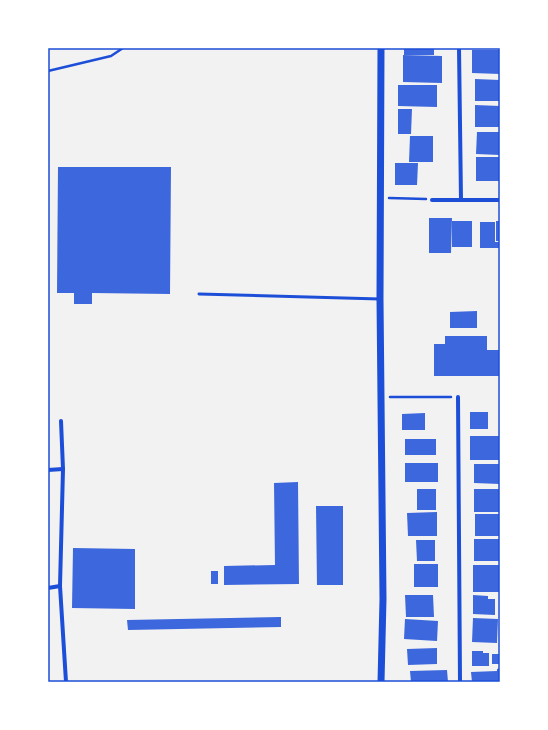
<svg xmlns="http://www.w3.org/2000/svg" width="548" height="730" font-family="'Zilla Slab',serif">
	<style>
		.building { fill: #3d67dc }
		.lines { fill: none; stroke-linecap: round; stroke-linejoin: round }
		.path { stroke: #1d4ed8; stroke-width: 2.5 }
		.service { stroke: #1d4ed8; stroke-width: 3 }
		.minor { stroke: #1d4ed8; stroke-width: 4 }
		.tertiary { stroke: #1d4ed8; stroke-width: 7 }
		.neatline { fill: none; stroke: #1d4ed8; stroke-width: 1.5 }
	</style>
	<rect width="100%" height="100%" fill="#f2f2f2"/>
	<!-- building -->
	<g class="building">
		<rect x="404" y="48" width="30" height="7"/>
		<path d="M 472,50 L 500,50 L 500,74 L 472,73 Z"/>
		<path d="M 403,55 L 442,56 L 442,83 L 403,82 Z"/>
		<path d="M 475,79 L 500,80 L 500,101 L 475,101 Z"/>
		<path d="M 398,85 L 437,85 L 437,107 L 398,106 Z"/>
		<path d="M 475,105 L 500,106 L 500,127 L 475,127 Z"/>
		<path d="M 398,109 L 412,109 L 411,134 L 398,134 Z"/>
		<path d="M 477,132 L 500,132 L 500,155 L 476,154 Z"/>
		<path d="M 410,136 L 433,136 L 433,162 L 409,162 Z"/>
		<rect x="476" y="157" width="24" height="24"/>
		<path d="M 395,163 L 418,163 L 417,185 L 395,185 Z"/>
		<path d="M 58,167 L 171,167 L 170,294 L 92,293 L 92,304 L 74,304 L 74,293 L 57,293 Z"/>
		<path d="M 429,218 L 452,218 L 451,253 L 429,253 Z"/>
		<rect x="452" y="221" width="20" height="26"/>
		<rect x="496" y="221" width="4" height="20"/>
		<path d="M 480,222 L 495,222 L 495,242 L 500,242 L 500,248 L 480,248 Z"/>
		<path d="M 477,311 L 477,328 L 450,328 L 450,312 Z"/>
		<path d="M 445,336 L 487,336 L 487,350 L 500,350 L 500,376 L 434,376 L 434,344 L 445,344 Z"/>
		<rect x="470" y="412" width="18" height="17"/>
		<path d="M 425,413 L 425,430 L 402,430 L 402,414 Z"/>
		<rect x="470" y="436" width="30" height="24"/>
		<rect x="405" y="439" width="31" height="16"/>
		<rect x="405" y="463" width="33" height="19"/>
		<path d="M 474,464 L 500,464 L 500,484 L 474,483 Z"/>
		<path d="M 298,482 L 299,584 L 224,585 L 224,566 L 275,565 L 274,483 Z"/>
		<rect x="417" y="489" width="19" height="21"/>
		<rect x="474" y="489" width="26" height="23"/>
		<path d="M 316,506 L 343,506 L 343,585 L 317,585 Z"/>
		<path d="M 437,512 L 437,536 L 408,536 L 407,513 Z"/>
		<rect x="475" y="514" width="25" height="22"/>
		<rect x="474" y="539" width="26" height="22"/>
		<path d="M 416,540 L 435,540 L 435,561 L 417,561 Z"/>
		<path d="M 73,548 L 135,549 L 135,609 L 72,608 Z"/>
		<rect x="414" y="564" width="24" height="23"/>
		<rect x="473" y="565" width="27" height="27"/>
		<rect x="211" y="571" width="7" height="13"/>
		<path d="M 405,595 L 433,595 L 434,617 L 406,617 Z"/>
		<path d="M 473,595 L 488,596 L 488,599 L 495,599 L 495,615 L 473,614 Z"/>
		<path d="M 281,617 L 281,627 L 128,630 L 127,620 Z"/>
		<path d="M 473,618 L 498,619 L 497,643 L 472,642 Z"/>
		<path d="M 405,619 L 438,621 L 437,641 L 404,639 Z"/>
		<path d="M 437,648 L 437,664 L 408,665 L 407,649 Z"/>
		<path d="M 472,651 L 483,651 L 483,653 L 489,653 L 489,666 L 472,666 Z"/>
		<rect x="492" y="654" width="8" height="10"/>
		<path d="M 500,668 L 500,682 L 472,682 L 471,672 L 497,671 L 497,669 Z"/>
		<path d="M 447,670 L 448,682 L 411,682 L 410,671 Z"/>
	</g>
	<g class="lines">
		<!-- path -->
		<g class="path">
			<path d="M 48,71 L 111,56 L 123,48"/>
			<path d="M 389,198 L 426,199"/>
			<path d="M 390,397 L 451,397"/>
		</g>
		<!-- service -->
		<path class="service" d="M 199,294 L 380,299"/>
		<!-- minor -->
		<g class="minor">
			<path d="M 459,48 L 461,200"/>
			<path d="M 432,200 L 500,200"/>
			<path d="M 458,397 L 460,682"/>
			<path d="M 61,421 L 63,469 L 60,586 L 66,682"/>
			<path d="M 48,470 L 63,469"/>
			<path d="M 48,588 L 60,586"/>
		</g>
		<!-- tertiary -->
		<path class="tertiary" d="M 381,48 L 380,299 L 383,599 L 381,682"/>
	</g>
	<!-- border -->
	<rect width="548" height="730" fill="none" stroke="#ffffff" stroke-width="98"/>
	<rect x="49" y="49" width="450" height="632" class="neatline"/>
</svg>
